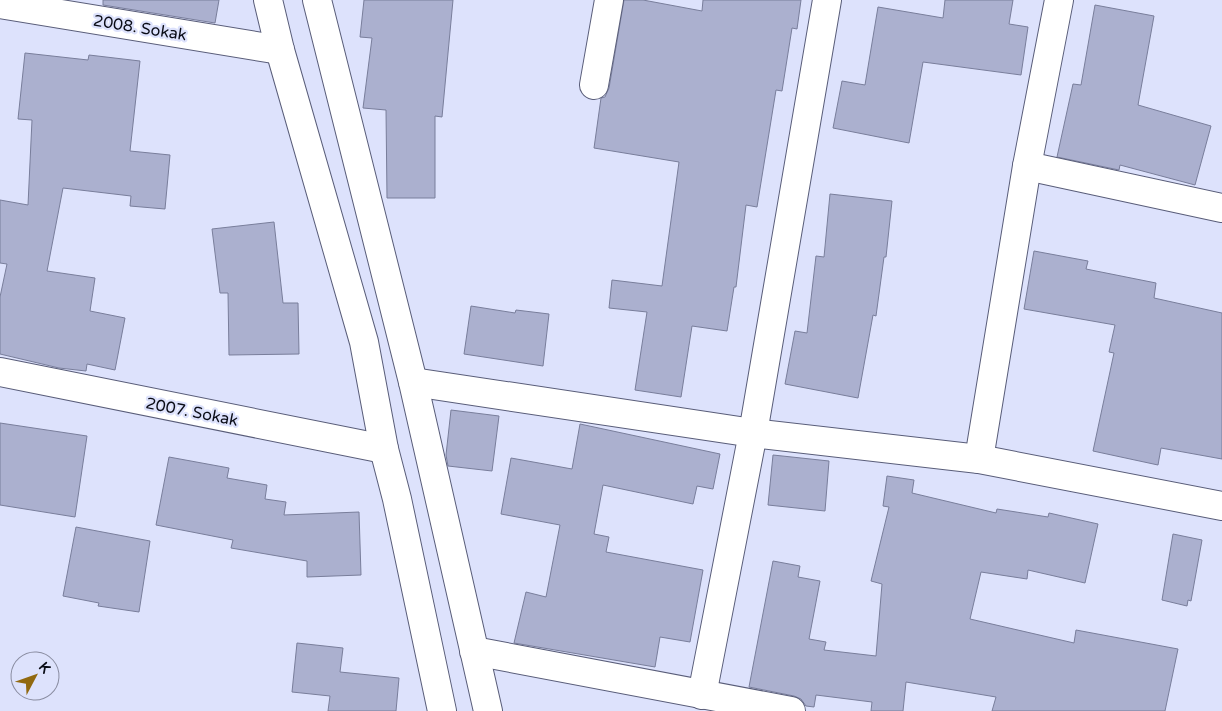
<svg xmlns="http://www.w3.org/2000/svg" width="1222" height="711" font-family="'Varela Round',sans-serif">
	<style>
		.building { fill: #abb0cf; stroke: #797e9b }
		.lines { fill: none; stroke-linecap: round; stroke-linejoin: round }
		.street-casing { stroke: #595d79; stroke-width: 30 }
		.secondary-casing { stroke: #595d79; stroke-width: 30 }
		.street { stroke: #fff; stroke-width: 28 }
		.secondary { stroke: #fff; stroke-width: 28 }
		.labels { text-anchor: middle; stroke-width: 4.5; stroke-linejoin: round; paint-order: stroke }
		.street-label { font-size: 16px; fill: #0a0c16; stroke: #dde2fc }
	</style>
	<rect width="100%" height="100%" fill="#dde2fc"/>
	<!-- building -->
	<g class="building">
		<path d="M 103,0 L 219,0 L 215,23 L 103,5 Z"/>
		<path d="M 364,0 L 453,0 L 442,117 L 435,116 L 435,198 L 387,198 L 386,110 L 363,108 L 372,38 L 360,37 Z"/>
		<path d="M 624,0 L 643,0 L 702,11 L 703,0 L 801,0 L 797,29 L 792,28 L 782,91 L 776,90 L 757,207 L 746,205 L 736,287 L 734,287 L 727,331 L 692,326 L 681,397 L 635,390 L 647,312 L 609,308 L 612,280 L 662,286 L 679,162 L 594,148 L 601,98 L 605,97 L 609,88 Z"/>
		<path d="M 945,0 L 1013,0 L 1009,24 L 1028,27 L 1021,75 L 923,62 L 909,143 L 833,128 L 842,81 L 865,85 L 878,7 L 943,18 Z"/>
		<path d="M 1095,5 L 1154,16 L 1138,105 L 1211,126 L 1195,185 L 1120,165 L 1119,170 L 1057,157 L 1073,84 L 1081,85 Z"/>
		<path d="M 25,53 L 88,60 L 89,55 L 140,61 L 130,151 L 170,155 L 165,209 L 130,206 L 131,196 L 63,188 L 47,271 L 95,278 L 90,311 L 125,318 L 115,370 L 87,364 L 86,371 L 59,368 L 0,354 L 0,297 L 7,264 L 0,263 L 0,200 L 28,205 L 32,120 L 18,119 Z"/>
		<path d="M 830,194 L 892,201 L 886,257 L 884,257 L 876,316 L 873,315 L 858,398 L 785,384 L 795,331 L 807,333 L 816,256 L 824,257 Z"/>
		<path d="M 274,222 L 283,303 L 298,303 L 299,354 L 229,355 L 228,293 L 220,293 L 212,229 Z"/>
		<path d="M 1034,251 L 1088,261 L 1086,269 L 1156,283 L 1154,298 L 1222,313 L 1222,459 L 1161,448 L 1158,465 L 1093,451 L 1114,353 L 1109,352 L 1115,325 L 1024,309 Z"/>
		<path d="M 471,306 L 515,313 L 516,310 L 549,314 L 543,366 L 464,354 Z"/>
		<path d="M 451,410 L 499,416 L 492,471 L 448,466 L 446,455 Z"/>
		<path d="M 0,423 L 87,436 L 75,517 L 0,505 Z"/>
		<path d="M 580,424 L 720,454 L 713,489 L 697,486 L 693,504 L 603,485 L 594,534 L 609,537 L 606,552 L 703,570 L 690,642 L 660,637 L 655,667 L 514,643 L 526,592 L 546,597 L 560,525 L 501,514 L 511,458 L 572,469 Z"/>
		<path d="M 773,455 L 829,461 L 825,511 L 768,505 Z"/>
		<path d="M 169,457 L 229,468 L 227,478 L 267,485 L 265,499 L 286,502 L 284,515 L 359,512 L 361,575 L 307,577 L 307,561 L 231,548 L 233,540 L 156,525 Z"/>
		<path d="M 887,476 L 914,480 L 912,493 L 996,513 L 997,509 L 1048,517 L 1049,513 L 1098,524 L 1085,583 L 1028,570 L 1027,579 L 981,572 L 970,619 L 1074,643 L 1076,630 L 1178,649 L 1165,711 L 992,711 L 996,697 L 906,682 L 903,711 L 871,711 L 872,702 L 816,695 L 814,707 L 806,706 L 801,699 L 794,696 L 749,687 L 773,561 L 800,566 L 798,577 L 820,581 L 809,639 L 826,642 L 824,650 L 876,656 L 882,584 L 871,581 L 889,507 L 883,506 Z"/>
		<path d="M 76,527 L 150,541 L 139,612 L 98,606 L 99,603 L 63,596 Z"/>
		<path d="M 1173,534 L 1202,540 L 1191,601 L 1188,600 L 1187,606 L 1162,600 Z"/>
		<path d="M 297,643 L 343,648 L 340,672 L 399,678 L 396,711 L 328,711 L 330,696 L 292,692 Z"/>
	</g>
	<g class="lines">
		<!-- street casing -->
		<g class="street-casing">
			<g id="street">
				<path d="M 0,4 L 280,50"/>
				<path d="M 594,85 L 609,0"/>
				<path d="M 1027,166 L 1222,208"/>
				<path d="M 0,372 L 384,449"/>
				<path d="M 413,382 L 753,433 L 979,459 L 1222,506"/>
				<path d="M 979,459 L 1027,166 L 1059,0"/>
				<path d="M 474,651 L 791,711"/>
				<path d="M 702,695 L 753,433 L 827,0"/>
			</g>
		</g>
		<!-- secondary casing -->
		<g class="secondary-casing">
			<g id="secondary">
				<path d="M 268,0 L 280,50 L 364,342 L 384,449 L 397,499 L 442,711"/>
				<path d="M 317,0 L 413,382 L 488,711"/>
			</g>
		</g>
		<!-- street -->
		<use href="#street" class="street"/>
		<!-- secondary -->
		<use href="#secondary" class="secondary"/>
	</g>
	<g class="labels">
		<!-- street labels -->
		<g class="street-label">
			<text transform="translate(140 27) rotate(9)" y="6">2008. Sokak</text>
			<text transform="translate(192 411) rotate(11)" y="6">2007. Sokak</text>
		</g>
	</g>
	<!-- north arrow -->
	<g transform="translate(35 676) rotate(49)"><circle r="24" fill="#dde2fc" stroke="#898ca0"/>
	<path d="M0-4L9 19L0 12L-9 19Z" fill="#916910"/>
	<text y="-8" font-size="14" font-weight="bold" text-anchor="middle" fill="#0a0c16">K</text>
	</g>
</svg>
